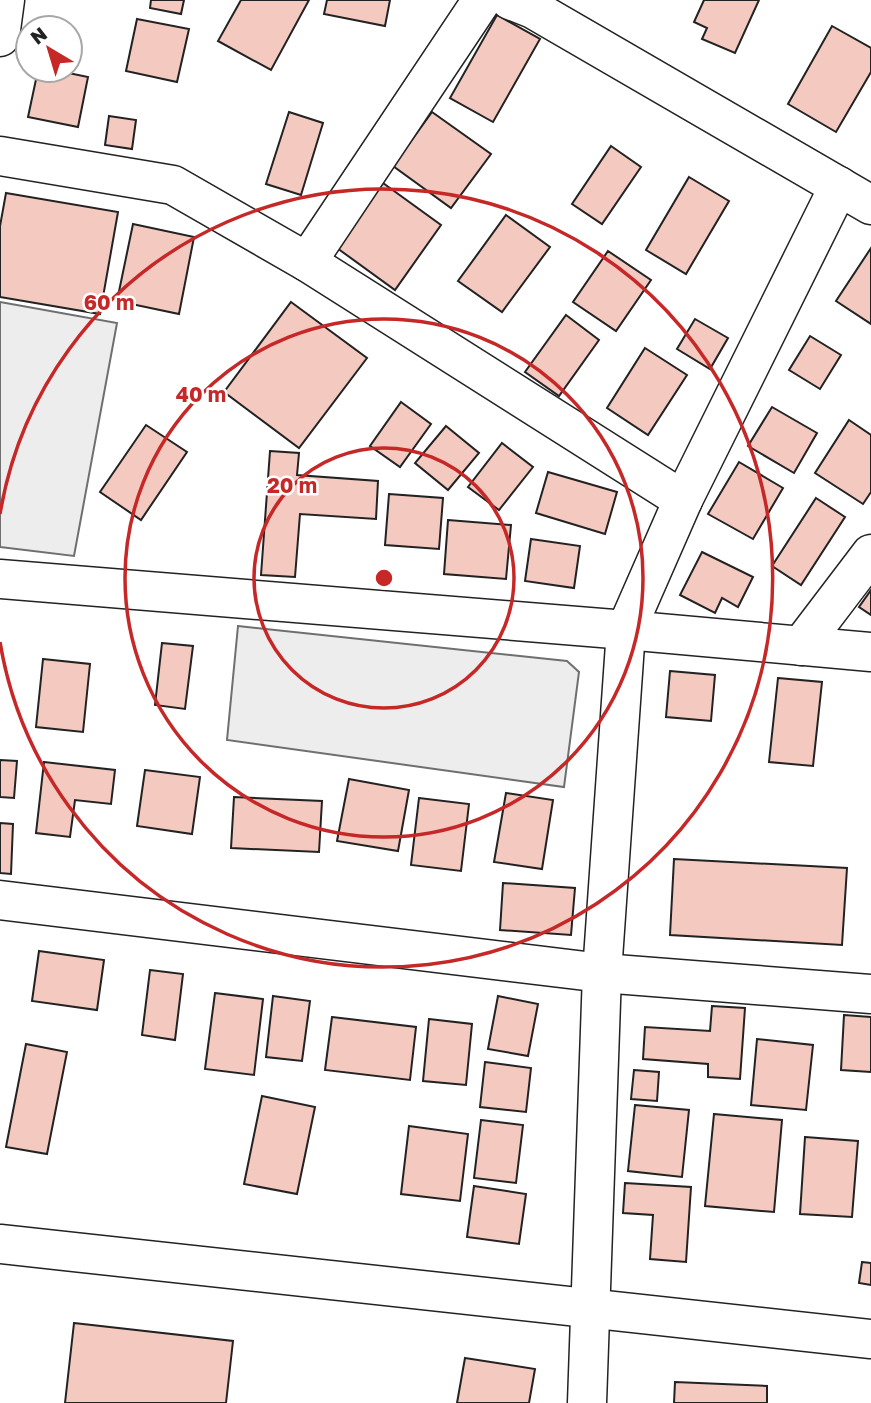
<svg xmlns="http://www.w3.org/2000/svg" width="871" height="1403" font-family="'Golos Text',sans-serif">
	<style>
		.parking { fill: #ededed; stroke: #6f6f6f; stroke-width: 2 }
		.building { fill: #f3c9c0; stroke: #222; stroke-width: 2 }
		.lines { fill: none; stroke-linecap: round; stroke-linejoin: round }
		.minor-casing { stroke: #222; stroke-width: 41 }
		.tertiary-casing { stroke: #222; stroke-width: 41 }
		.minor { stroke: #fff; stroke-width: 38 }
		.tertiary { stroke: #fff; stroke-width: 38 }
		.ring { fill: none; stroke: #c62828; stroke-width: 3.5 }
		.centre { fill: #c62828; stroke: #fff; stroke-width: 3.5 }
		.ring-label { font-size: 21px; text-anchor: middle; font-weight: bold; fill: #c62828; stroke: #fff; stroke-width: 5; stroke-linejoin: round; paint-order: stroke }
	</style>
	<rect width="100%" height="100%" fill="#fff"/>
	<!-- parking -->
	<g class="parking">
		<path d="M 0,302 L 117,323 L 74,556 L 0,547 Z"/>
		<path d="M 238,626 L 567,661 L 579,672 L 564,787 L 227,740 Z"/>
	</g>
	<!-- building -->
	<g class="building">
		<path d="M 151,0 L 184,0 L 181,14 L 150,8 Z"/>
		<path d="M 241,0 L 309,0 L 271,70 L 218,41 Z"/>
		<path d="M 327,0 L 390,0 L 385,26 L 324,14 Z"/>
		<path d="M 704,0 L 759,0 L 735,53 L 702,39 L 707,28 L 694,22 Z"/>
		<path d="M 497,15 L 540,39 L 493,122 L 450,98 Z"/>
		<path d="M 137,19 L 189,29 L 177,82 L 126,71 Z"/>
		<path d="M 832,26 L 871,48 L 871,72 L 836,132 L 788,104 Z"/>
		<path d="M 38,70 L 54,70 L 88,77 L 78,127 L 28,117 Z"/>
		<path d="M 289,112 L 323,123 L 301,195 L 266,184 Z"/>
		<path d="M 432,112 L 491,154 L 451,208 L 393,166 Z"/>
		<path d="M 109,116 L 136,120 L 132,149 L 105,145 Z"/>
		<path d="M 611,146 L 641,167 L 602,224 L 572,204 Z"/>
		<path d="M 689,177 L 729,201 L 686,274 L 646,250 Z"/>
		<path d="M 383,183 L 441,225 L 395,290 L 337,248 Z"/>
		<path d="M 6,193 L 118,212 L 100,314 L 0,297 L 0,226 Z"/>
		<path d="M 506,215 L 550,247 L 502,312 L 458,281 Z"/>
		<path d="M 133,224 L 194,237 L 179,314 L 117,301 Z"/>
		<path d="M 871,248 L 871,324 L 836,301 Z"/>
		<path d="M 608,251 L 651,280 L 616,331 L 573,302 Z"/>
		<path d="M 291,302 L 367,358 L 299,448 L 224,392 Z"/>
		<path d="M 566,315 L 599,340 L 559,396 L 525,372 Z"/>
		<path d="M 695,319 L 728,338 L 710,369 L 677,349 Z"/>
		<path d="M 810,336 L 841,355 L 820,389 L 789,370 Z"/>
		<path d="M 645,348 L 687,375 L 648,435 L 607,408 Z"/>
		<path d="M 401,402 L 431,424 L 400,467 L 370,446 Z"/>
		<path d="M 772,407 L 817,433 L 794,473 L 748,446 Z"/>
		<path d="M 849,420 L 871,435 L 871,492 L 863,504 L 815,473 Z"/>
		<path d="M 146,425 L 187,452 L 141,520 L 100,492 Z"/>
		<path d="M 446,426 L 479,453 L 448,490 L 415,463 Z"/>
		<path d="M 502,443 L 533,467 L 499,510 L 468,487 Z"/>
		<path d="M 270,451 L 299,453 L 297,475 L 378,481 L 376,519 L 300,514 L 295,577 L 261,575 Z"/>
		<path d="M 739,462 L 783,488 L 753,539 L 708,514 Z"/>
		<path d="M 548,472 L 617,492 L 605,534 L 536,513 Z"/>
		<path d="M 389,494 L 443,498 L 439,549 L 385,545 Z"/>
		<path d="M 816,498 L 845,517 L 801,585 L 772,566 Z"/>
		<path d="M 448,520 L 511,525 L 506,579 L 444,574 Z"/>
		<path d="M 531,539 L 580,546 L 574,588 L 525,581 Z"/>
		<path d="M 702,552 L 753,577 L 738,607 L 722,598 L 715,613 L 680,595 Z"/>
		<path d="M 871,590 L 871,615 L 859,607 Z"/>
		<path d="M 162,643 L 193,646 L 185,709 L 155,705 Z"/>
		<path d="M 43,659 L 90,664 L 83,732 L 36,727 Z"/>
		<path d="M 670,671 L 715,675 L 711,721 L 666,717 Z"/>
		<path d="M 778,678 L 822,682 L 813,766 L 769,762 Z"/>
		<path d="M 0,760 L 17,761 L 14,798 L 0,797 Z"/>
		<path d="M 44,762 L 115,770 L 111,804 L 75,800 L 70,837 L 36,833 Z"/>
		<path d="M 145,770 L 200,777 L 192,834 L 137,826 Z"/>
		<path d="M 349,779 L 409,790 L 398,851 L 337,841 Z"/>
		<path d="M 506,793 L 553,800 L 542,869 L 494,862 Z"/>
		<path d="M 234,797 L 322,801 L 319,852 L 231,848 Z"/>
		<path d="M 419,798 L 469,804 L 461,871 L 411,865 Z"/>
		<path d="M 0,823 L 13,824 L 11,874 L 0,873 Z"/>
		<path d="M 674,859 L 847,868 L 842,945 L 670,935 Z"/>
		<path d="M 503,883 L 575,888 L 571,935 L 500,930 Z"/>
		<path d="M 39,951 L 104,960 L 97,1010 L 32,1001 Z"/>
		<path d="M 150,970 L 183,974 L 175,1040 L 142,1035 Z"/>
		<path d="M 215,993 L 263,999 L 254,1075 L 205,1069 Z"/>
		<path d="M 273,996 L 310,1001 L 302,1061 L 266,1057 Z"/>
		<path d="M 498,996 L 538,1004 L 528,1056 L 488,1049 Z"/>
		<path d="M 712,1006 L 745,1008 L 740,1079 L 708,1077 L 708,1064 L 643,1059 L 645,1027 L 710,1031 Z"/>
		<path d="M 844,1015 L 871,1017 L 871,1072 L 841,1070 Z"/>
		<path d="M 332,1017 L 416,1027 L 410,1080 L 325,1070 Z"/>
		<path d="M 429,1019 L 472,1024 L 466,1085 L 423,1081 Z"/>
		<path d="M 757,1039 L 813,1045 L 806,1110 L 751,1105 Z"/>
		<path d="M 26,1044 L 67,1052 L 47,1154 L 6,1147 Z"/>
		<path d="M 485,1062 L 531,1068 L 526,1112 L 480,1107 Z"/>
		<path d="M 634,1070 L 659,1072 L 657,1101 L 631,1099 Z"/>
		<path d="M 262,1096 L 315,1107 L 297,1194 L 244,1184 Z"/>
		<path d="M 635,1105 L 689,1110 L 682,1177 L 628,1171 Z"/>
		<path d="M 714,1114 L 782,1120 L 774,1212 L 705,1206 Z"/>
		<path d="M 481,1120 L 523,1125 L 516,1183 L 474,1178 Z"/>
		<path d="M 409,1126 L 468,1134 L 460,1201 L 401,1194 Z"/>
		<path d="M 805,1137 L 858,1141 L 852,1217 L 800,1214 Z"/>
		<path d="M 625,1183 L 691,1187 L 686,1262 L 650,1259 L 653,1215 L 623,1213 Z"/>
		<path d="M 474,1186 L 526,1194 L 519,1244 L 467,1237 Z"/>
		<path d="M 862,1262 L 871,1263 L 871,1285 L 859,1283 Z"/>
		<path d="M 74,1323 L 233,1341 L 226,1403 L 65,1403 Z"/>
		<path d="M 465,1358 L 535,1369 L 529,1403 L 457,1403 Z"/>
		<path d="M 675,1382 L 767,1386 L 767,1403 L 674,1403 Z"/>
	</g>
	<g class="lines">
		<!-- minor casing -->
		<g class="minor-casing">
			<g id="minor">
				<path d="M 510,0 L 533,9 L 871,205"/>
				<path d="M 0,37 L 5,0"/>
				<path d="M 0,156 L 173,185 L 307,262 L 683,500"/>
				<path d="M 307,262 L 482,0"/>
				<path d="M 0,579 L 626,630 L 871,652"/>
				<path d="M 801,646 L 871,554"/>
				<path d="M 0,900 L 602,973 L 871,994"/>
				<path d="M 587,1403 L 602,973 L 626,630 L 683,500 L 839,186"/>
			</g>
		</g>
		<!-- tertiary casing -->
		<g class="tertiary-casing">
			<path id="tertiary" d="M 0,1244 L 871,1339"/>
		</g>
		<!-- minor -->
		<use href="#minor" class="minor"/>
		<!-- tertiary -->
		<use href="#tertiary" class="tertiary"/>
	</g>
	<!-- distance rings -->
	<g class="ring">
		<circle cx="384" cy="578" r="130"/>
		<circle cx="384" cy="578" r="259"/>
		<path d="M0 514A389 389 0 1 1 0 642"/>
	</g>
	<circle cx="384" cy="578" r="10" class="centre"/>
	<g class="ring-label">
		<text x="109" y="310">60 m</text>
		<text x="201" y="402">40 m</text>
		<text x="292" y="493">20 m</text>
	</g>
	<!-- north arrow -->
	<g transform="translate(49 49) rotate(322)"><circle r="33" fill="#ffffff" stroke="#a7a7a7" stroke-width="2"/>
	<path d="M0-5L12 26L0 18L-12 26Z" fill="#c62828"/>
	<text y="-10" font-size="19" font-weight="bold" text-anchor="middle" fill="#222222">N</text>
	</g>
</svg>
